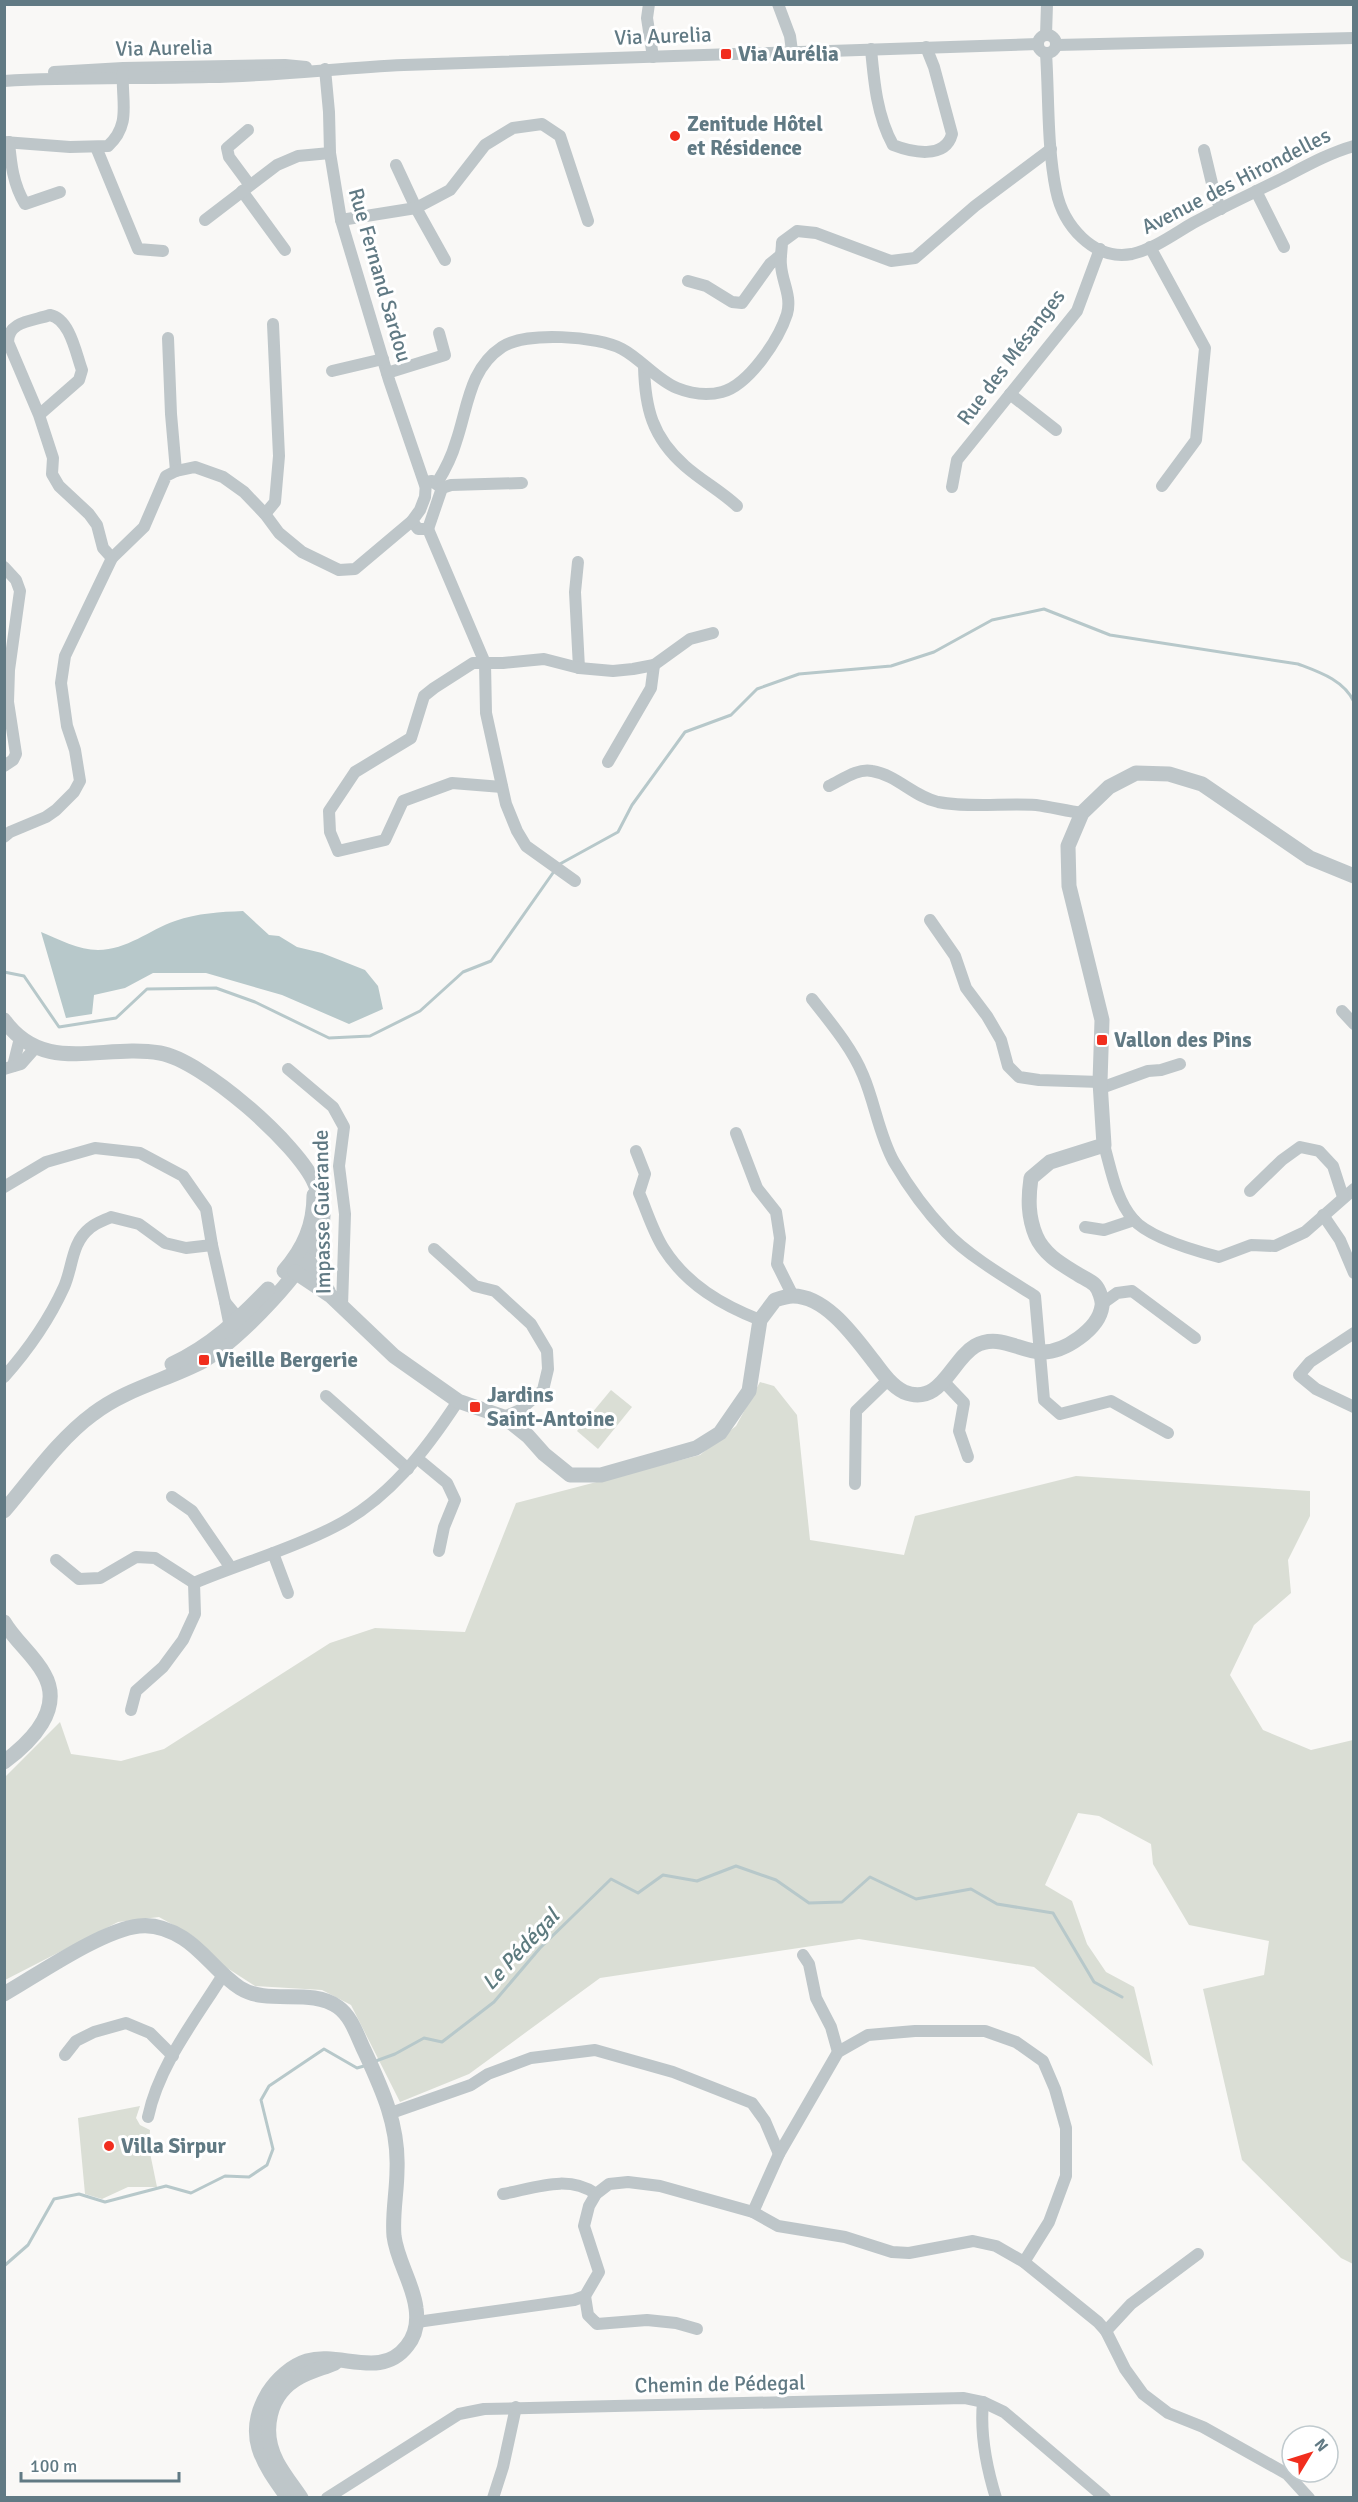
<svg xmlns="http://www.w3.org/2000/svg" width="1358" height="2502" font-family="Signika,sans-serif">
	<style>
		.green { fill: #daded5 }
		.water { fill: #b7c8ca }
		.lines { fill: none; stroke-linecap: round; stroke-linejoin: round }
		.stream { stroke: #b7c8ca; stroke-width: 3 }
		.minor { stroke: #bec6c9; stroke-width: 12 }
		.tertiary { stroke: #bec6c9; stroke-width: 15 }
		.poi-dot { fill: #f12e1e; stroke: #fff; stroke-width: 2 }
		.labels { text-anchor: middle; stroke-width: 6; stroke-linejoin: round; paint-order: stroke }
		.street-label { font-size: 21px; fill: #617a84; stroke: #fff }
		.poi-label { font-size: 21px; font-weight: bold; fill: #617a84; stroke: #fff; text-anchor: start }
		.water-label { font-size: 22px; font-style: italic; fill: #5c7a7e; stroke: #fff }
	</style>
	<rect width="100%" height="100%" fill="#f9f8f6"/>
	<!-- green -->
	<g class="green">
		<path d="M 760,1382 L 774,1386 L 797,1415 L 810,1540 L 904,1555 L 915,1516 L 1076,1476 L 1310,1491 L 1310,1516 L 1288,1560 L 1291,1593 L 1254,1625 L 1230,1675 L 1263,1730 L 1311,1750 L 1353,1740 L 1353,2264 L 1341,2258 L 1242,2160 L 1203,1989 L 1264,1975 L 1269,1941 L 1189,1925 L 1153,1864 L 1151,1844 L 1099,1816 L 1078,1813 L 1045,1885 L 1072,1901 L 1087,1944 L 1106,1972 L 1134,1987 L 1153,2066 L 1034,1967 L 859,1939 L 600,1978 L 469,2074 L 400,2102 L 351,2005 L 322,1990 L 255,1986 L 224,1966 L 193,1936 L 159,1917 L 118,1922 L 5,1980 L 5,1777 L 60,1722 L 71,1754 L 121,1761 L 164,1749 L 330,1643 L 375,1628 L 465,1632 L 516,1503 L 700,1455 L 736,1426 Z"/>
		<path d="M 611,1390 L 632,1407 L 598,1449 L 577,1431 Z"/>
		<path d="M 140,2106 L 136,2118 L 140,2125 L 150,2130 L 149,2148 L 157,2187 L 128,2187 L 102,2199 L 85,2194 L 78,2118 Z"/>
	</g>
	<!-- water -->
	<path class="water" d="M 243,911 L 269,935 L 279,936 L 297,947 L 322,953 L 365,970 L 378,986 L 383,1009 L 349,1024 L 282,995 L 206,973 L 153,973 L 125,988 L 94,995 L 92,1014 L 66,1018 L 41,932 C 58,939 79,950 98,950 C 127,950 149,930 175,921 C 198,913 220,912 243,911 Z"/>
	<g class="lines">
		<!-- stream -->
		<g class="stream">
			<path d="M 558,865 L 618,832 L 632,805 L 685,732 L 731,715 L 757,689 L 799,674 L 891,666 L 934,652 L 992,620 L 1044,609 L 1110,635 L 1298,664 C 1319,672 1344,680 1354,702"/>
			<path d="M 4,972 L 24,976 L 59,1027 L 116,1018 L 147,989 L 216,988 L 255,1002 L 329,1038 L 370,1036 L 420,1011 L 463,972 L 491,961 L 555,870"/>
			<path d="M 373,2062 L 395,2054 L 424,2038 L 442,2042 L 494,2002 L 540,1948 L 611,1879 L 638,1893 L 663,1875 L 697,1881 L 736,1866 L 776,1880 L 809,1903 L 842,1902 L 870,1877 L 916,1899 L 971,1889 L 997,1904 L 1053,1913 L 1094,1982 L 1122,1997"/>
			<path d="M 4,2266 L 28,2245 L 54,2199 L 79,2194 L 105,2202 L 166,2186 L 191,2193 L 225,2176 L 249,2177 L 267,2165 L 273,2149 L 261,2100 L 269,2086 L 324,2049 L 357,2068 L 364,2066"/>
		</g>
		<!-- minor -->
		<g class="minor">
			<path d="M 649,4 L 647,18 L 653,57"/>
			<path d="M 778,4 L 790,36 L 792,51"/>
			<path d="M 1046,35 L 1047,4"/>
			<circle cx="1047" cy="44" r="9"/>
			<path d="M 1056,45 L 1354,38"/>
			<path d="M 871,49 C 874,82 877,116 893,145 C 911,152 945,160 952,134 L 934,67 L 926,47"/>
			<path d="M 1046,53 C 1049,98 1047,146 1056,190 C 1063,225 1093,261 1132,254 C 1154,249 1174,234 1193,223 C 1222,207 1253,193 1283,178 C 1306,166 1329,153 1354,146"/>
			<path d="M 325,69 L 329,112 L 330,153 L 341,220 L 389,380 L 425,485"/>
			<path d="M 54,72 L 123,68 L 285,65 L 306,67"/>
			<path d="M 4,81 C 73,77 141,79 209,77 C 275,76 339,68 404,65 L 1038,44"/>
			<path d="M 248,130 L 227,148 L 229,157 L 249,184"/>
			<path d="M 4,142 L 70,147 L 108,146 C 132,124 121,101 123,72"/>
			<path d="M 9,142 C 11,164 13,184 25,204 L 60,192"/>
			<path d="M 96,147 L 138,249 L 163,251"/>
			<path d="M 1204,150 L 1215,196 L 1221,209"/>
			<path d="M 396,165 L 416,208 L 445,260"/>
			<path d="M 242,191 L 285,250"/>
			<path d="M 1256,191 L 1284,247"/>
			<path d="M 205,220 L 277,165 L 298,156 L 330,153"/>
			<path d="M 341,220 L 416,208 L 450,190 L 485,145 L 513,128 L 542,124 L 560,136 L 588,221"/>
			<path d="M 1150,247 L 1205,348 L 1196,440 L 1162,486"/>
			<path d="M 688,281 L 706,286 L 732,302 L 742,303 L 770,264 L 781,255"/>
			<path d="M 168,338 L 171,414 L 176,471"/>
			<path d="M 644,366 C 645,408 652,437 685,466 C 702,481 721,491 737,506"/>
			<path d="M 332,371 L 383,359"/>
			<path d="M 387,373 L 445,355 L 439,333"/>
			<path d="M 1010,394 L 1056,430"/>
			<path d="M 39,415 L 8,342 C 8,321 33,321 50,315 C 70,319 76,354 82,370 L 79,380 L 39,415 L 53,458 L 52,474 L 59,486 L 89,514 L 97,525 L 103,548 L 112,558"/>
			<path d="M 432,481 L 442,488 L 428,529 L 418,529 L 412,521 L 420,510 L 425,497 L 426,482 Z"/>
			<path d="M 437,483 C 445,470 452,456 456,442 C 468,407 469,369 502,347 C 525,331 598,336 622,349 C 641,359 657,380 677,388 C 692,394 707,396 722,392 C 749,385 779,339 787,314 C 792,296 782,282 781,265 C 780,258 782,250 782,242 L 797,231 L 816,233 L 891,261 L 915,258 L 975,206 L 1051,149"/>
			<path d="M 952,487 L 957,460 L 1077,311 L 1100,249"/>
			<path d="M 442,488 L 451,485 L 522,483"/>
			<path d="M 265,514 L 275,502 L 279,456 L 273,324"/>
			<path d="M 428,529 L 485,663 L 486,713 L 506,804 L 517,831 L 526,846 L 575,881"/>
			<path d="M 578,562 L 575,592 L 579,668"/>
			<path d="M 4,567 L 16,580 L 20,591 L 9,670 L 8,702 L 16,754 L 13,760 L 4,766"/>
			<path d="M 608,762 L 651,688 L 654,665"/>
			<path d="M 829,786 C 842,780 857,768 872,771 C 897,775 914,797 938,802 C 971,808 1003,803 1036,805 C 1051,807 1067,811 1082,813"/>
			<path d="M 502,787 L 452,783 L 403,801 L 385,840 L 338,851 L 330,832 L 329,811 L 355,772 L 411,738 L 424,696 L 434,688 L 473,663 L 503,663 L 544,659 L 579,668 L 613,671 L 633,669 L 654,665 L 690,639 L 713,633"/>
			<path d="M 4,837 L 10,832 L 46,817 L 56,810 L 74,792 L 80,781 L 75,750 L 67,726 L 61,683 L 65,656 L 112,558 L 144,527 L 166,476 L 176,471 L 195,467 L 223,477 L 244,492 L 265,514 L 279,533 L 302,552 L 339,570 L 355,569 L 412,521"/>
			<path d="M 930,920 L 955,956 L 966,988 L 987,1016 L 1001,1040 L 1008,1066 L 1019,1077 L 1039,1080 L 1100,1082"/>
			<path d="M 812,999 C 830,1022 852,1048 863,1075 C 875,1103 879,1135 894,1162 C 908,1186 926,1211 946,1232 C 967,1255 1008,1279 1035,1296 L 1044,1400 L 1060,1414 L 1111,1401 L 1168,1433"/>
			<path d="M 1342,1011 L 1354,1024"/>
			<path d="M 13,1066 L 20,1038"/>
			<path d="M 4,1069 L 21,1064 L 36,1047"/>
			<path d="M 288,1069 L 333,1107 L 344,1127 L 339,1166 L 345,1214 L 342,1306"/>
			<path d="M 1101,1088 L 1148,1071 L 1161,1070 L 1180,1064"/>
			<path d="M 736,1133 L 757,1188 L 776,1212 L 780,1238 L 777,1264 L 793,1296"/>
			<path d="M 1104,1145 C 1111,1169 1116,1200 1133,1219 C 1148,1237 1196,1251 1219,1257 L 1251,1245 L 1275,1246 L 1305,1232 L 1354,1189"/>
			<path d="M 636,1151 L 645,1174 L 639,1193 C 647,1211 653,1232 664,1249 C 687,1285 722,1305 760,1320"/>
			<path d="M 4,1187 L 46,1162 L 95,1148 L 140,1153 L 183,1176 L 206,1209 L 212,1245 L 225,1302"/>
			<path d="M 1250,1191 L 1282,1160 L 1300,1147 L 1319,1151 L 1333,1166 L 1343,1197"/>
			<path d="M 1323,1215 L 1340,1240 L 1354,1273"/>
			<path d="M 1085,1227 L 1104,1230 L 1134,1220"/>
			<path d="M 434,1249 L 475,1286 L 495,1291 L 531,1324 L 547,1351 L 548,1369 L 543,1390 L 520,1410 L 504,1417"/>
			<path d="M 1103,1303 L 1117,1293 L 1132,1291 L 1195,1338"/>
			<path d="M 230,1327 L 225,1302 L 239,1319 L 238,1325"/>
			<path d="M 1354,1333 L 1310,1362 L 1299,1375 L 1316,1389 L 1354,1407"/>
			<path d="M 4,1377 C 28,1350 49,1320 64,1287 C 73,1267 71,1243 90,1228 C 96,1223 105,1220 111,1217 L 139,1224 L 165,1243 L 186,1248 L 212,1245"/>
			<path d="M 944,1382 L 964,1403 L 959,1431 L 968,1457"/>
			<path d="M 326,1396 L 408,1469"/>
			<path d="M 418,1459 L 447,1483 L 455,1500 L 444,1527 L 439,1551"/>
			<path d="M 855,1484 L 856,1411 L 888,1380"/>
			<path d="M 172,1497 L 192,1511 L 231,1568"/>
			<path d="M 273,1553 L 288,1593"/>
			<path d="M 56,1560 L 79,1579 L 100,1578 L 136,1557 L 155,1558 L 194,1583"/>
			<path d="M 194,1583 C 241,1563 290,1550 334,1527 C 388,1500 426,1450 458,1401"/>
			<path d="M 131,1710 L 136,1691 L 163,1667 L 183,1640 L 195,1614 L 194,1583"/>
			<path d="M 803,1955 L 809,1964 L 816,1998 L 831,2027 L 838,2052"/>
			<path d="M 65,2055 L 76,2041 L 94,2032 L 126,2023 L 150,2033 L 173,2056"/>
			<path d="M 391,2113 L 471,2085 L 488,2074 L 531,2058 L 595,2050 L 673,2072 L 752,2103 L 765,2121 L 779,2154"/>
			<path d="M 148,2117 C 159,2065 195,2020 223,1975"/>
			<path d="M 503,2194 C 535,2188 568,2174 596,2194"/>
			<path d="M 753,2212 L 779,2154 L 838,2052 L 868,2035 L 915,2031 L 985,2031 L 1016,2042 L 1043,2061 L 1055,2089 L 1066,2128 L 1066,2176 L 1049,2222 L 1024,2262"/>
			<path d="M 585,2296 L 588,2315 L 597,2324 L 647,2320 L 676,2323 L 697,2329"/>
			<path d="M 417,2322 L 574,2300 L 585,2296 L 599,2272 L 584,2226 L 589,2206 L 596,2194 L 609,2184 L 628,2182 L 660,2186 L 753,2212 L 778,2226 L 845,2237 L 892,2252 L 909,2253 L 973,2241 L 996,2246 L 1024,2262 L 1098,2322 L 1106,2331 L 1125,2369 L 1143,2394 L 1168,2413 L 1203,2427 L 1287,2474 L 1309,2498"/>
			<path d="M 1106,2331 L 1131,2304 L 1198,2254"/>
			<path d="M 983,2402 C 980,2433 987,2469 996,2498"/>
			<path d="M 327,2498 L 459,2414 L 484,2409 L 964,2398 L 983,2402 L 1004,2412 L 1105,2498"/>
			<path d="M 493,2498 L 503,2467 L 516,2407"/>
		</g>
		<!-- tertiary -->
		<g class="tertiary">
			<path d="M 4,1020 C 44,1076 103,1043 160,1053 C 202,1060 298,1144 315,1184 C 322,1199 326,1211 321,1228 C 311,1266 238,1341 203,1361 C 167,1380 125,1389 93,1414 C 59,1439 32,1478 4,1511"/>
			<path d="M 297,1261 L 306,1260 L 310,1263 L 328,1291"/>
			<path d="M 284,1271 C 304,1248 314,1225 314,1195"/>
			<path d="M 295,1272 L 331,1296 L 394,1356 L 458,1401 L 504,1417 L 528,1436 L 544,1454 L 570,1475 L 601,1475 L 696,1448 L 720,1433 L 749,1391 L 760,1320 L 775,1300 C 781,1298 788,1296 793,1296 C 827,1296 856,1339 875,1363 C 883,1374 892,1386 904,1392 C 941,1407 951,1360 975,1346 C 998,1333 1019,1351 1041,1352 C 1064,1353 1099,1329 1102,1306 C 1103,1301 1099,1289 1095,1285 C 1091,1281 1084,1278 1079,1275 C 1063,1265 1044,1255 1036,1236 C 1028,1217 1028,1199 1031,1178 L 1050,1162 L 1104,1145 L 1100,1082 L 1102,1020 L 1069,886 L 1068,846 L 1082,813 L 1109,787 L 1136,773 L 1169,774 L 1202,784 L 1310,858 L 1354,876"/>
			<path d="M 172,1364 C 211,1346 239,1319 268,1289"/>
			<path d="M 4,1622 C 15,1641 34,1655 44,1674 C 64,1709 31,1742 4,1762"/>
			<path d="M 4,1994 C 39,1974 102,1930 139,1926 C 155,1924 170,1930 183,1938 C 204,1951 218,1974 240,1988 C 269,2006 310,1987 338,2007 C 351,2016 357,2035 364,2050 C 382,2089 399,2125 397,2170 C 397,2192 392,2214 394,2236 C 397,2261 413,2283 416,2308 C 418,2322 416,2335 407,2346 C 381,2380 340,2351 307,2361 C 291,2366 277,2379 268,2393 C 243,2435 262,2462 288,2498"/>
			<path d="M 301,2498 C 293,2486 284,2475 277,2462 C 261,2432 268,2394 300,2377 C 311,2371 323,2368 335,2363"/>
		</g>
	</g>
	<!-- markers -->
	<g class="poi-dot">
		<rect x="720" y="48" width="12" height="12" rx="3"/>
		<circle cx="675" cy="136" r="6"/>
		<rect x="1096" y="1034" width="12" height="12" rx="3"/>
		<rect x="198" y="1354" width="12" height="12" rx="3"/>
		<rect x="469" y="1401" width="12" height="12" rx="3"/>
		<circle cx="109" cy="2146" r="6"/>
	</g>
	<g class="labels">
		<!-- street labels -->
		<g class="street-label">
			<text transform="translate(663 36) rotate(-2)" y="7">Via Aurelia</text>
			<text transform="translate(164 48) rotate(-1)" y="7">Via Aurelia</text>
			<text transform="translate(1236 181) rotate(-27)" y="7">Avenue des Hirondelles</text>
			<text transform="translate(380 275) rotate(74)" y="7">Rue Fernand Sardou</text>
			<text transform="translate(1011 357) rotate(-53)" y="7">Rue des Mésanges</text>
			<text transform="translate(322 1212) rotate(-91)" y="7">Impasse Guérande</text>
			<text transform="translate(720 2384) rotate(-1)" y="7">Chemin de Pédegal</text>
		</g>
		<!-- poi labels -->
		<g class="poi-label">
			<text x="738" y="61">Via Aurélia</text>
			<text x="687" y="131">Zenitude Hôtel<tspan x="687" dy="24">et Résidence</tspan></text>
			<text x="1114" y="1047">Vallon des Pins</text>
			<text x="216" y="1367">Vieille Bergerie</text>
			<text x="487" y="1402">Jardins<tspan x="487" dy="24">Saint-Antoine</tspan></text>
			<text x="121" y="2153">Villa Sirpur</text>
		</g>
		<!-- water labels -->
		<g class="water-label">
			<text transform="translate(520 1949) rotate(-47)" y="8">Le Pédégal</text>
		</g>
	</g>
	<!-- border -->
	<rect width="1358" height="2502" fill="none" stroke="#617a84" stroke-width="12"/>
	<!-- north arrow -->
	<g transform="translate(1310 2454) rotate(52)"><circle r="28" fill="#ffffff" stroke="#c0cace" stroke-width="1.5"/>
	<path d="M0-4.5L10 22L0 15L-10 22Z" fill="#f12e1e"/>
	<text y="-9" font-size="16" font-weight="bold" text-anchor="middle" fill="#617a84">N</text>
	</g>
	<!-- scale -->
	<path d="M21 2472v9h158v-9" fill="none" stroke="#617a84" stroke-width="3"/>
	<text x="30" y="2472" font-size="18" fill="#617a84" stroke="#ffffff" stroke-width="4.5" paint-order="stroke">100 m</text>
</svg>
